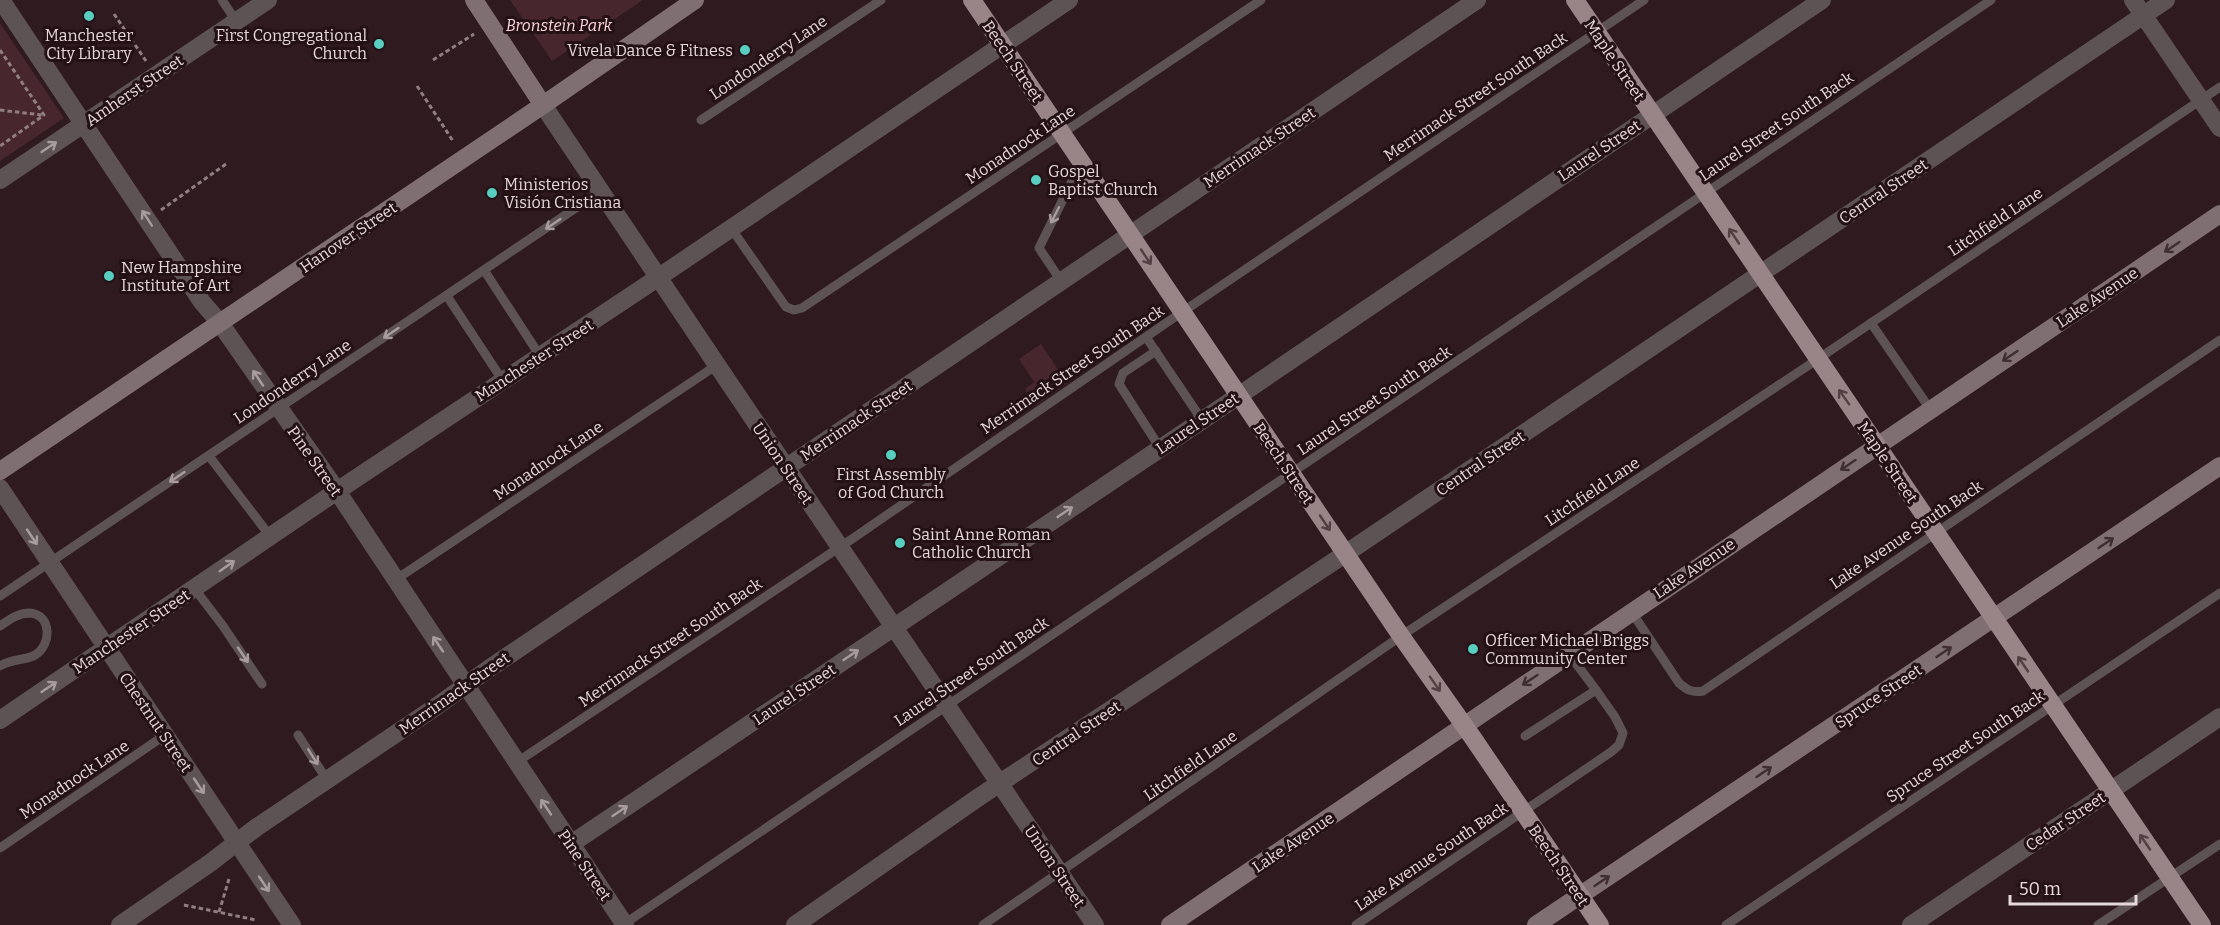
<svg xmlns="http://www.w3.org/2000/svg" width="2220" height="925" font-family="Bitter,serif">
	<style>
		.green { fill: #48262e }
		.lines { fill: none; stroke-linecap: round; stroke-linejoin: round }
		.path { stroke: #8f7e82; stroke-width: 3; stroke-dasharray: 4.5 3; stroke-linecap: butt }
		.lane { stroke: #5d5355; stroke-width: 9 }
		.street { stroke: #5d5355; stroke-width: 18 }
		.secondary { stroke: #7f6f72; stroke-width: 18 }
		.primary { stroke: #998488; stroke-width: 18 }
		.oneway { stroke: #a89c9e }
		.oneway2 { stroke: #523f43 }
		.oneway3 { stroke: #3f2d31 }
		.poi-dot { fill: #58cec0; stroke: #231115; stroke-width: 2 }
		.labels { text-anchor: middle; stroke-width: 6; stroke-linejoin: round; paint-order: stroke }
		.park-label { font-size: 16px; font-style: italic; fill: #fdd6dd; stroke: #231115 }
		.poi-label { font-size: 16px; fill: #e5d7da; stroke: #231115; text-anchor: start }
		.street-label { font-size: 16px; fill: #e5d7da; stroke: #231115 }
	</style>
	<rect width="100%" height="100%" fill="#2e1a1f"/>
	<!-- green -->
	<g class="green">
		<path d="M 510,0 L 643,0 L 552,61 Z"/>
		<path d="M 0,23 L 64,118 L 0,161 Z"/>
		<path d="M 1041,344 L 1067,383 L 1036,405 L 1025,389 L 1034,382 L 1019,359 Z"/>
	</g>
	<g class="lines">
		<!-- path -->
		<g class="path">
			<path d="M 114,14 L 146,61"/>
			<path d="M 0,50 L 44,115 L 0,146"/>
			<path d="M 433,60 L 474,34"/>
			<path d="M 417,86 L 453,141"/>
			<path d="M 0,110 L 42,115"/>
			<path d="M 161,210 L 226,164"/>
			<path d="M 184,905 L 256,920"/>
			<path d="M 219,912 L 229,879"/>
		</g>
		<!-- lane -->
		<g class="lane">
			<path d="M 222,0 L 236,21"/>
			<path d="M 701,120 L 881,0"/>
			<path d="M 731,228 L 786,307 L 794,310 L 802,308 L 1261,0"/>
			<path d="M 484,270 L 540,356"/>
			<path d="M 1061,281 L 1039,248 L 1081,163"/>
			<path d="M 447,296 L 503,381"/>
			<path d="M 1871,323 L 1930,409"/>
			<path d="M 1146,337 L 1202,420"/>
			<path d="M 1156,351 L 1123,373 L 1119,384 L 1160,448"/>
			<path d="M 209,456 L 270,536"/>
			<path d="M 395,580 L 717,365"/>
			<path d="M 194,588 L 223,626 L 262,684"/>
			<path d="M 0,596 L 601,191"/>
			<path d="M 1631,611 L 1679,683 C 1687,690 1692,693 1703,691 L 2220,340"/>
			<path d="M 0,626 C 9,620 18,613 29,613 C 52,614 52,645 35,655 C 25,661 13,658 0,666"/>
			<path d="M 1569,654 L 1596,690"/>
			<path d="M 298,735 L 327,780"/>
			<path d="M 517,762 L 852,539 L 1169,321 L 1644,0"/>
			<path d="M 0,848 L 165,735"/>
			<path d="M 624,924 L 1991,0"/>
			<path d="M 983,925 L 1401,636 L 1806,367 L 2220,87"/>
			<path d="M 1356,925 L 1611,752 L 1619,745 L 1623,733 L 1615,717 L 1596,690 L 1525,736"/>
			<path d="M 1726,925 L 2220,593"/>
			<path d="M 2098,925 L 2220,844"/>
		</g>
		<!-- street -->
		<g class="street">
			<path d="M 1,0 L 202,302 L 220,323 L 337,491 L 625,925"/>
			<path d="M 2133,0 L 2220,128"/>
			<path d="M 543,105 L 717,365 L 1095,925"/>
			<path d="M 0,180 L 268,0"/>
			<path d="M 0,488 L 292,925"/>
			<path d="M 0,720 L 337,491 L 659,277 L 1069,0"/>
			<path d="M 571,844 L 1225,405 L 1822,0"/>
			<path d="M 120,925 L 210,863 L 257,827 L 437,706 L 487,670 L 1477,0"/>
			<path d="M 795,925 L 979,797 L 1345,554 L 2166,0"/>
			<path d="M 1911,925 L 2220,717"/>
		</g>
		<!-- secondary -->
		<g class="secondary">
			<path d="M 474,0 L 543,105"/>
			<path d="M 0,471 L 543,105 L 695,0"/>
			<path d="M 1170,925 L 2220,214"/>
			<path d="M 1536,925 L 2220,466"/>
		</g>
		<!-- primary -->
		<g class="primary">
			<path d="M 972,0 L 1401,636 L 1473,738 L 1600,925"/>
			<path d="M 1575,0 L 2202,925"/>
		</g>
	</g>
	<!-- one-way arrows -->
	<defs><path id="oneway-shaft" d="M-6 0H5M1.5-3L5.5 0L1.5 3" fill="none" stroke-width="1.6" stroke-linecap="round" stroke-linejoin="round" transform="scale(1.5)"/></defs>
	<g class="oneway">
		<use href="#oneway-shaft" transform="translate(49 147) rotate(-34)"/>
		<use href="#oneway-shaft" transform="translate(1055 215) rotate(117)"/>
		<use href="#oneway-shaft" transform="translate(147 218) rotate(-123)"/>
		<use href="#oneway-shaft" transform="translate(553 224) rotate(146)"/>
		<use href="#oneway-shaft" transform="translate(391 333) rotate(146)"/>
		<use href="#oneway-shaft" transform="translate(258 378) rotate(-124)"/>
		<use href="#oneway-shaft" transform="translate(177 477) rotate(146)"/>
		<use href="#oneway-shaft" transform="translate(1065 512) rotate(-34)"/>
		<use href="#oneway-shaft" transform="translate(32 537) rotate(56)"/>
		<use href="#oneway-shaft" transform="translate(227 566) rotate(-35)"/>
		<use href="#oneway-shaft" transform="translate(438 644) rotate(-124)"/>
		<use href="#oneway-shaft" transform="translate(243 655) rotate(56)"/>
		<use href="#oneway-shaft" transform="translate(851 655) rotate(-34)"/>
		<use href="#oneway-shaft" transform="translate(49 687) rotate(-34)"/>
		<use href="#oneway-shaft" transform="translate(313 757) rotate(58)"/>
		<use href="#oneway-shaft" transform="translate(199 786) rotate(56)"/>
		<use href="#oneway-shaft" transform="translate(546 807) rotate(-124)"/>
		<use href="#oneway-shaft" transform="translate(620 811) rotate(-34)"/>
		<use href="#oneway-shaft" transform="translate(264 884) rotate(56)"/>
	</g>
	<g class="oneway2">
		<use href="#oneway-shaft" transform="translate(1734 236) rotate(-124)"/>
		<use href="#oneway-shaft" transform="translate(1146 257) rotate(56)"/>
		<use href="#oneway-shaft" transform="translate(1844 397) rotate(-125)"/>
		<use href="#oneway-shaft" transform="translate(1325 523) rotate(56)"/>
		<use href="#oneway-shaft" transform="translate(2023 664) rotate(-124)"/>
		<use href="#oneway-shaft" transform="translate(1435 684) rotate(55)"/>
		<use href="#oneway-shaft" transform="translate(2145 842) rotate(-124)"/>
	</g>
	<g class="oneway3">
		<use href="#oneway-shaft" transform="translate(2172 247) rotate(146)"/>
		<use href="#oneway-shaft" transform="translate(2010 356) rotate(146)"/>
		<use href="#oneway-shaft" transform="translate(1848 465) rotate(146)"/>
		<use href="#oneway-shaft" transform="translate(2106 543) rotate(-34)"/>
		<use href="#oneway-shaft" transform="translate(1944 652) rotate(-34)"/>
		<use href="#oneway-shaft" transform="translate(1530 680) rotate(146)"/>
		<use href="#oneway-shaft" transform="translate(1764 772) rotate(-34)"/>
		<use href="#oneway-shaft" transform="translate(1602 881) rotate(-34)"/>
	</g>
	<!-- markers -->
	<g class="poi-dot">
		<circle cx="89" cy="16" r="6"/>
		<circle cx="379" cy="44" r="6"/>
		<circle cx="745" cy="50" r="6"/>
		<circle cx="1036" cy="180" r="6"/>
		<circle cx="492" cy="193" r="6"/>
		<circle cx="109" cy="276" r="6"/>
		<circle cx="891" cy="455" r="6"/>
		<circle cx="900" cy="543" r="6"/>
		<circle cx="1473" cy="649" r="6"/>
	</g>
	<g class="labels">
		<!-- park labels -->
		<g class="park-label">
			<text x="559" y="31">Bronstein Park</text>
		</g>
		<!-- poi labels -->
		<g class="poi-label">
			<text x="89" y="41" text-anchor="middle">Manchester<tspan x="89" dy="18">City Library</tspan></text>
			<text x="367" y="41" text-anchor="end">First Congregational<tspan x="367" dy="18">Church</tspan></text>
			<text x="733" y="56" text-anchor="end">Vivela Dance &amp; Fitness</text>
			<text x="1048" y="177">Gospel<tspan x="1048" dy="18">Baptist Church</tspan></text>
			<text x="504" y="190">Ministerios<tspan x="504" dy="18">Visión Cristiana</tspan></text>
			<text x="121" y="273">New Hampshire<tspan x="121" dy="18">Institute of Art</tspan></text>
			<text x="891" y="480" text-anchor="middle">First Assembly<tspan x="891" dy="18">of God Church</tspan></text>
			<text x="912" y="540">Saint Anne Roman<tspan x="912" dy="18">Catholic Church</tspan></text>
			<text x="1485" y="646">Officer Michael Briggs<tspan x="1485" dy="18">Community Center</tspan></text>
		</g>
		<!-- street labels -->
		<g class="street-label">
			<text transform="translate(768 57) rotate(-34)" y="6">Londonderry Lane</text>
			<text transform="translate(1615 60) rotate(56)" y="6">Maple Street</text>
			<text transform="translate(1013 61) rotate(56)" y="6">Beech Street</text>
			<text transform="translate(134 90) rotate(-34)" y="6">Amherst Street</text>
			<text transform="translate(1475 96) rotate(-34)" y="6">Merrimack Street South Back</text>
			<text transform="translate(1776 126) rotate(-34)" y="6">Laurel Street South Back</text>
			<text transform="translate(1020 144) rotate(-34)" y="6">Monadnock Lane</text>
			<text transform="translate(1259 147) rotate(-34)" y="6">Merrimack Street</text>
			<text transform="translate(1599 150) rotate(-34)" y="6">Laurel Street</text>
			<text transform="translate(1883 191) rotate(-34)" y="6">Central Street</text>
			<text transform="translate(1995 221) rotate(-34)" y="6">Litchfield Lane</text>
			<text transform="translate(348 237) rotate(-34)" y="6">Hanover Street</text>
			<text transform="translate(2097 297) rotate(-34)" y="6">Lake Avenue</text>
			<text transform="translate(534 360) rotate(-33)" y="6">Manchester Street</text>
			<text transform="translate(1072 369) rotate(-34)" y="6">Merrimack Street South Back</text>
			<text transform="translate(292 381) rotate(-34)" y="6">Londonderry Lane</text>
			<text transform="translate(1374 400) rotate(-34)" y="6">Laurel Street South Back</text>
			<text transform="translate(856 420) rotate(-34)" y="6">Merrimack Street</text>
			<text transform="translate(1197 423) rotate(-34)" y="6">Laurel Street</text>
			<text transform="translate(548 460) rotate(-34)" y="6">Monadnock Lane</text>
			<text transform="translate(315 461) rotate(55)" y="6">Pine Street</text>
			<text transform="translate(1888 462) rotate(56)" y="6">Maple Street</text>
			<text transform="translate(783 463) rotate(56)" y="6">Union Street</text>
			<text transform="translate(1284 463) rotate(56)" y="6">Beech Street</text>
			<text transform="translate(1480 463) rotate(-34)" y="6">Central Street</text>
			<text transform="translate(1592 491) rotate(-34)" y="6">Litchfield Lane</text>
			<text transform="translate(1906 534) rotate(-34)" y="6">Lake Avenue South Back</text>
			<text transform="translate(1694 568) rotate(-34)" y="6">Lake Avenue</text>
			<text transform="translate(131 631) rotate(-34)" y="6">Manchester Street</text>
			<text transform="translate(670 642) rotate(-34)" y="6">Merrimack Street South Back</text>
			<text transform="translate(971 671) rotate(-34)" y="6">Laurel Street South Back</text>
			<text transform="translate(454 693) rotate(-35)" y="6">Merrimack Street</text>
			<text transform="translate(794 694) rotate(-34)" y="6">Laurel Street</text>
			<text transform="translate(1878 696) rotate(-34)" y="6">Spruce Street</text>
			<text transform="translate(156 722) rotate(56)" y="6">Chestnut Street</text>
			<text transform="translate(1076 733) rotate(-34)" y="6">Central Street</text>
			<text transform="translate(1965 746) rotate(-34)" y="6">Spruce Street South Back</text>
			<text transform="translate(1190 765) rotate(-35)" y="6">Litchfield Lane</text>
			<text transform="translate(74 779) rotate(-34)" y="6">Monadnock Lane</text>
			<text transform="translate(2065 821) rotate(-34)" y="6">Cedar Street</text>
			<text transform="translate(1293 842) rotate(-34)" y="6">Lake Avenue</text>
			<text transform="translate(1431 856) rotate(-34)" y="6">Lake Avenue South Back</text>
			<text transform="translate(585 865) rotate(56)" y="6">Pine Street</text>
			<text transform="translate(1559 865) rotate(56)" y="6">Beech Street</text>
			<text transform="translate(1055 866) rotate(56)" y="6">Union Street</text>
		</g>
	</g>
	<!-- scale -->
	<path d="M2010 895v9h126v-9" fill="none" stroke="#e5d7da" stroke-width="3"/>
	<text x="2019" y="895" font-size="18" fill="#e5d7da" stroke="#231115" stroke-width="4.5" paint-order="stroke">50 m</text>
</svg>
